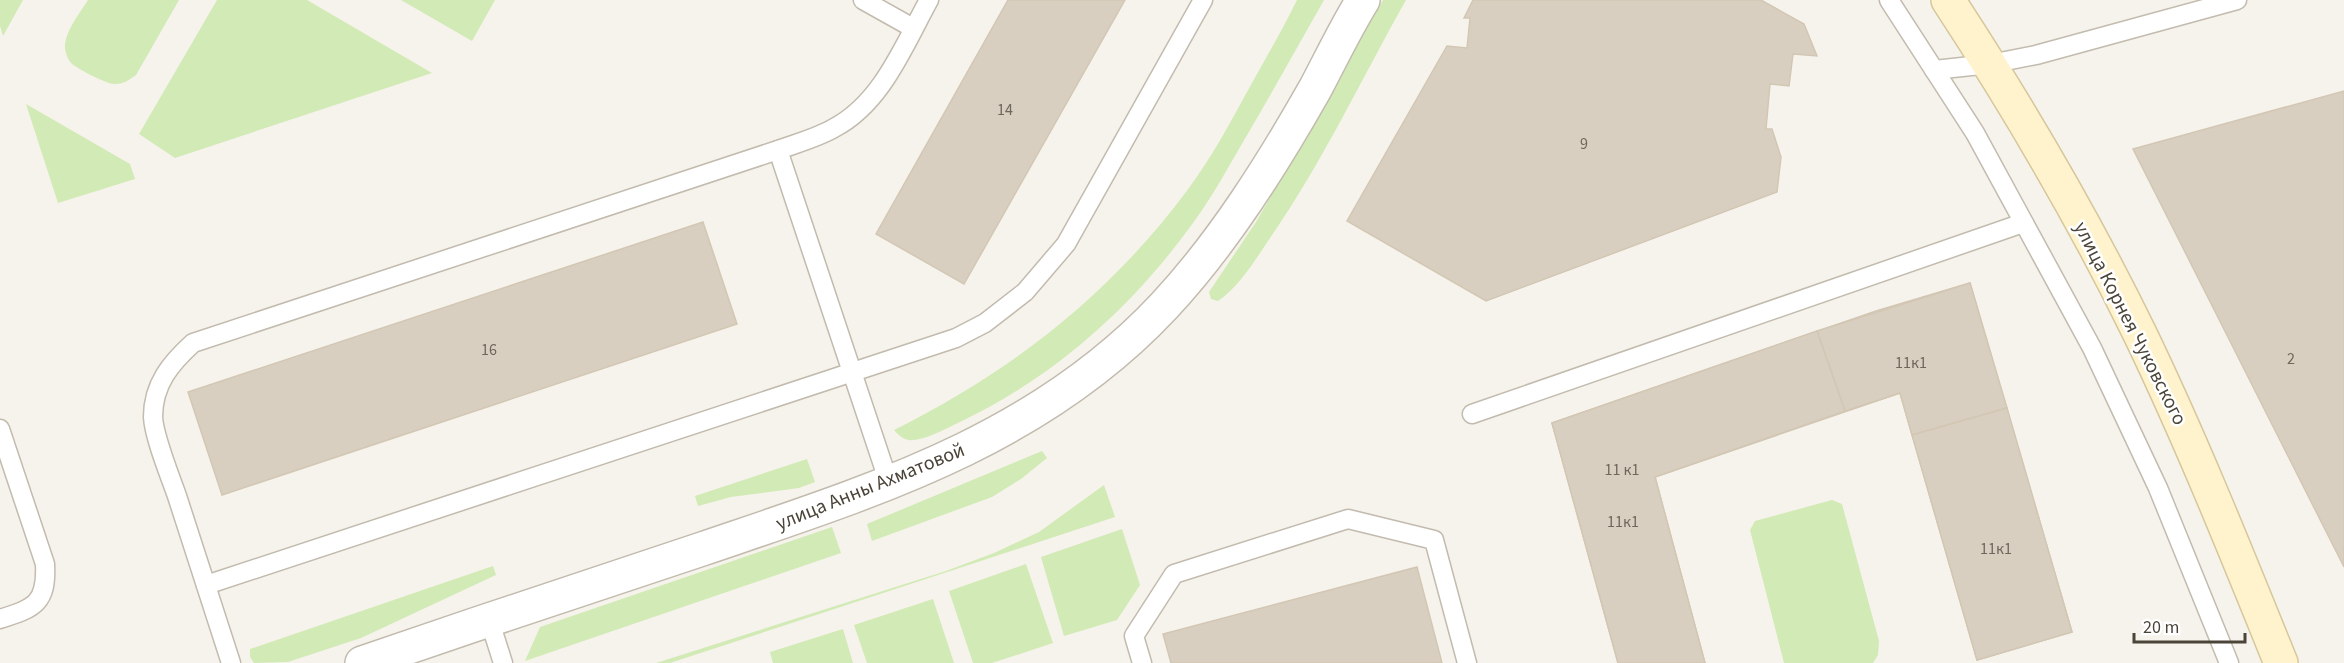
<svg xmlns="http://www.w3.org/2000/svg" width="2344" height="663" font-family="'Source Sans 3',sans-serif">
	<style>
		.green { fill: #d2eab5 }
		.building { fill: #d8cfc1; stroke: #d3c7b4; stroke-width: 1.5 }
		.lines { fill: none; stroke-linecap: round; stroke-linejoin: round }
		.lane-casing { stroke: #c2bbae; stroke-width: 21 }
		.street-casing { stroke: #c2bbae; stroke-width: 36 }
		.secondary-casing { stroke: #d6c79b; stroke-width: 36 }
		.lane { stroke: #fff; stroke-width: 18 }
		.street { stroke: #fff; stroke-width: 33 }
		.secondary { stroke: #fff3cd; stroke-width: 33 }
		.labels { text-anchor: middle; stroke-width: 5; stroke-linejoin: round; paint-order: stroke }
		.number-label { font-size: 16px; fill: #6e675b }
		.street-label { font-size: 20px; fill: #4b4439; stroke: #fff }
	</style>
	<rect width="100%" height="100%" fill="#f6f3ec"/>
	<!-- green -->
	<g class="green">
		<path d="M 0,0 L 23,0 L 3,36 L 0,26 Z"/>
		<path d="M 88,0 L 179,0 L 136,75 C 129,80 124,84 115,84 C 106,84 80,70 72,64 C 68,60 65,52 65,47 C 65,31 80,13 88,0 Z"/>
		<path d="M 217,0 L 307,0 L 432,73 L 175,158 L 139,134 Z"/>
		<path d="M 401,0 L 495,0 L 472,41 Z"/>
		<path d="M 1297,0 L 1324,0 C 1297,47 1271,95 1243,142 C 1226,171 1210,201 1190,227 C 1131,308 1055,376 964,420 C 951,426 923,442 909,440 C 903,439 898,435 894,430 C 1012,371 1110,295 1189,188 C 1211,158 1229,125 1247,92 C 1264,61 1282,31 1297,0 Z"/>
		<path d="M 1383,0 L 1406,0 C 1361,80 1322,163 1270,238 C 1255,260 1240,286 1218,301 L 1211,299 L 1209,292 L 1256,222 Z"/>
		<path d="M 26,104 L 130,164 L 135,179 L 58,203 Z"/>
		<path d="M 1042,451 L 1047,458 L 1021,479 L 992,497 L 872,541 L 867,524 Z"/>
		<path d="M 807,459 L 815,482 L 799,488 L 731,497 L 698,506 L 695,496 Z"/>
		<path d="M 1104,485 L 1115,517 L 670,663 L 656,663 L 946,571 L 994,553 L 1039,532 Z"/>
		<path d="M 1832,500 L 1842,504 L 1879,641 L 1878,655 L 1873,663 L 1784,663 L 1750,530 L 1755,521 Z"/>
		<path d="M 832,527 L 841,553 L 525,661 L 540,627 Z"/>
		<path d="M 1122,529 L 1140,585 L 1117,620 L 1064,636 L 1041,557 Z"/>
		<path d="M 1026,564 L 1053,643 L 992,663 L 973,663 L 949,591 Z"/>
		<path d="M 493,566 L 496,575 L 361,638 L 288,662 L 254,663 L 250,657 L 250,649 Z"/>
		<path d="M 933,599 L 954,663 L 867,663 L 854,625 Z"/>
		<path d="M 843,629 L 853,663 L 773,663 L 770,652 Z"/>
	</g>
	<!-- building -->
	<g class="building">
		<path d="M 1008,0 L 1125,0 L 964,284 L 876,234 Z"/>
		<path d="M 1473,0 L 1761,0 L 1804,24 L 1817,56 L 1793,54 L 1789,86 L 1770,84 L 1766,129 L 1772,129 L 1781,157 L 1777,192 L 1486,301 L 1347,221 L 1447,46 L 1467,48 L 1470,18 L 1464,18 Z"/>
		<path d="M 2344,91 L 2344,567 L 2133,149 Z"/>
		<path d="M 703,222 L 737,324 L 222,495 L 188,392 Z"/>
		<path d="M 1970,283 L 2072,632 L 1977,660 L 1900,393 L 1655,477 L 1705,663 L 1618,663 L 1552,423 L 1876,311 Z"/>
		<path d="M 1970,283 L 2007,408 L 1912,435 L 1900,393 L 1845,411 L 1817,331 Z"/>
		<path d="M 1817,331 L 1845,411 L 1655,477 L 1705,663 L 1618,663 L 1552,423 Z"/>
		<path d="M 2007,408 L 2072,632 L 1977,660 L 1912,435 Z"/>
		<path d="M 1417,567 L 1442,663 L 1171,663 L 1163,634 Z"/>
	</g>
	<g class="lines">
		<!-- lane casing -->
		<g class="lane-casing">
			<g id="lane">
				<path d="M 863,0 L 913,28"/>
				<path d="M 1889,0 L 1975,133 L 2092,348 L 2158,488 L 2229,663"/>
				<path d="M 1934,70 L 1990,64 L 2036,55 L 2237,0"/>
				<path d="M 778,150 L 889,483"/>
				<path d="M 1472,414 L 2023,223"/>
				<path d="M 0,429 L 45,564 C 47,603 35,608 0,619"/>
				<path d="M 206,585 L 956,338 L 985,323 L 1025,292 L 1066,244 L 1203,0"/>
				<path d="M 489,619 L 503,663"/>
				<path d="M 231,663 C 213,608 195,552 177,496 C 170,476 154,437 153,417 C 153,384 171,363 193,343 L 778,150 C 797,143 817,138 834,128 C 882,103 904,45 929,0"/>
				<path d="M 1142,663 L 1134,636 L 1174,574 L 1348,519 L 1434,540 L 1467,663"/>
			</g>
		</g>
		<!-- street casing -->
		<g class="street-casing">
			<path id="street" d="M 362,663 C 475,624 589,587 702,549 C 872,491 1038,441 1164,306 C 1223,243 1273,163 1315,89 C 1331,59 1345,29 1363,0"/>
		</g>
		<!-- secondary casing -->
		<g class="secondary-casing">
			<path id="secondary" d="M 1948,0 C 2018,107 2084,219 2140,334 C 2192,442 2236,552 2281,663"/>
		</g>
		<!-- lane -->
		<use href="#lane" class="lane"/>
		<!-- street -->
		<use href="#street" class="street"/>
		<!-- secondary -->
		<use href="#secondary" class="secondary"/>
	</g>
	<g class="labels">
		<!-- number labels -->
		<g class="number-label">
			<text x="1005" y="115">14</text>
			<text x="1584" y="149">9</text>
			<text x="489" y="355">16</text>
			<text x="2291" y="364">2</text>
			<text x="1911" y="368">11к1</text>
			<text x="1622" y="475">11 к1</text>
			<text x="1623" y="527">11к1</text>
			<text x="1996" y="554">11к1</text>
		</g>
		<!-- street labels -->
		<g class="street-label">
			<text transform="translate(2131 323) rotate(63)" y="7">улица Корнея Чуковского</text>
			<text transform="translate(870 486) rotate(-22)" y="7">улица Анны Ахматовой</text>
		</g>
	</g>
	<!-- scale -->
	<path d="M2134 633v9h111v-9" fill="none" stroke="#4b4439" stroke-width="3"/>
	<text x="2143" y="633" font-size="18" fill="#4b4439" stroke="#ffffff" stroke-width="4.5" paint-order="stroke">20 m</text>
</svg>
